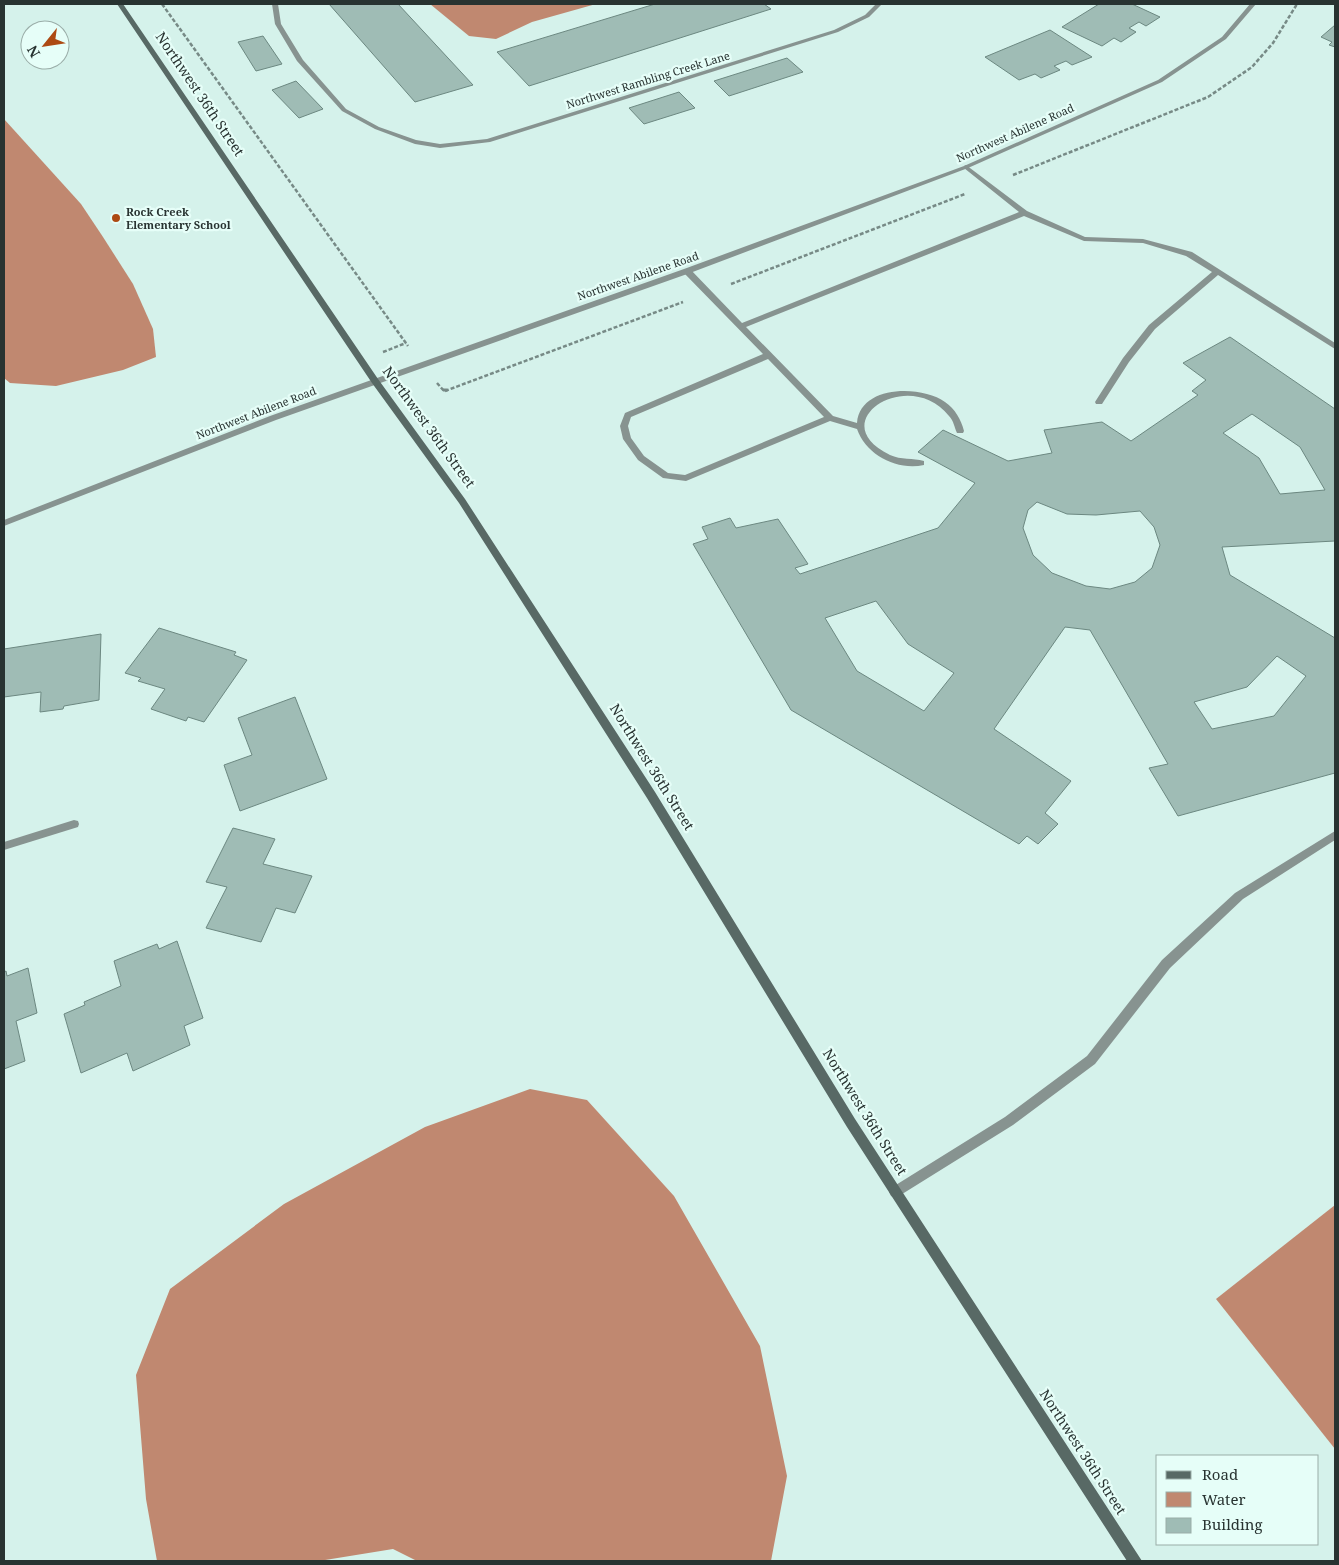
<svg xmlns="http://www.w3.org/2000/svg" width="1339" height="1565" font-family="'Noto Serif',serif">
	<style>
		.water { fill: #c08870 }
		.building { fill: #9fbcb5; stroke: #6c8881; fill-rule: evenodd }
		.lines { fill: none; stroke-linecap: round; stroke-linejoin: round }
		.path-far1 { stroke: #778a86; stroke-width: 2.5; stroke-dasharray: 4 2; stroke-linecap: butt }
		.path { stroke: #778a86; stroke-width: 3; stroke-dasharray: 4.5 2.5; stroke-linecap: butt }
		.service { fill: #879390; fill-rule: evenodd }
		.minor { fill: #879390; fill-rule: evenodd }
		.secondary { fill: #586965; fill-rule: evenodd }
		.poi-dot { fill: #ad4a13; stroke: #e6fef8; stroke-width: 2 }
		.labels { text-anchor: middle; stroke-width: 4.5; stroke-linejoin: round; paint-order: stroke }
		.far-street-label { font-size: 11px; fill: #283331; stroke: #e6fef8 }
		.far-poi-label { font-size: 11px; font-weight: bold; fill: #283331; stroke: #e6fef8; text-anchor: start }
		.street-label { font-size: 14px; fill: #283331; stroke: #e6fef8 }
	</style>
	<rect width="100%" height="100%" fill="#d5f2eb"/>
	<!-- water -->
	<g class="water">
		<path d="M 430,4 L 596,4 L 532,22 L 496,39 L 469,36 Z"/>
		<path d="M 4,119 L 81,204 L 103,237 L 133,284 L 153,329 L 156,357 L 123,370 L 56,386 L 10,383 L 4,378 Z"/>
		<path d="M 530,1089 L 587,1100 L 674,1196 L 760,1346 L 787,1476 L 771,1561 L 417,1561 L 393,1549 L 319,1561 L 157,1561 L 146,1499 L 136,1375 L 170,1289 L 284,1204 L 425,1127 Z"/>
		<path d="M 1335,1205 L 1335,1449 L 1216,1299 Z"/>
	</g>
	<!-- building -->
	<g class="building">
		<path d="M 329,4 L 398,4 L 473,85 L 415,102 Z"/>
		<path d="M 655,4 L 764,4 L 771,9 L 529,86 L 497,52 Z"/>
		<path d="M 1099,4 L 1132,4 L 1160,17 L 1146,26 L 1139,22 L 1129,28 L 1136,32 L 1121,42 L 1114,38 L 1102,46 L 1062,27 Z"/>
		<path d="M 1335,25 L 1335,47 L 1329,45 L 1332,42 L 1321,37 Z"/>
		<path d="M 1050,30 L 1092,57 L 1072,65 L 1066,61 L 1054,66 L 1060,70 L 1041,78 L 1035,74 L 1019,80 L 985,57 Z"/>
		<path d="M 263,36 L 282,64 L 256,71 L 238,42 Z"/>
		<path d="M 787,58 L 803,72 L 729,96 L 714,81 Z"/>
		<path d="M 296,81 L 323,109 L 299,118 L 272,90 Z"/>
		<path d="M 679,92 L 695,108 L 644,124 L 629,108 Z"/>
		<path d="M 1230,337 L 1335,409 L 1335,541 L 1222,547 L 1230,575 L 1335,638 L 1335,773 L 1178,816 L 1149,768 L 1168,764 L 1090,630 L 1065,627 L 994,729 L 1071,781 L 1045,813 L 1058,824 L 1038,844 L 1027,836 L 1019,844 L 791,710 L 693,544 L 708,539 L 702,527 L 730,518 L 736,528 L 778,519 L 808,564 L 795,568 L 800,574 L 938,528 L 975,483 L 918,452 L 943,430 L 1008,461 L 1052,453 L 1044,430 L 1102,422 L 1131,441 L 1198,395 L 1192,391 L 1206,380 L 1183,363 ZM 1252,414 L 1300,447 L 1325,490 L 1280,494 L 1259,458 L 1223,433 ZM 1037,502 L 1067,514 L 1096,515 L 1140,511 L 1154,527 L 1160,545 L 1152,568 L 1135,582 L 1110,589 L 1086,586 L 1052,573 L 1033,555 L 1023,528 L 1028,510 ZM 876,601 L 908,644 L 954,673 L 924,711 L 857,671 L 825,618 ZM 1277,656 L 1306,676 L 1274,716 L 1212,729 L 1194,702 L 1247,687 Z"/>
		<path d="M 159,628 L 236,652 L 234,655 L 247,660 L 204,722 L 188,717 L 186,721 L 151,709 L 165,689 L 138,681 L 141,678 L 125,673 Z"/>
		<path d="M 101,634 L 99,700 L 64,706 L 63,709 L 40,712 L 41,692 L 4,697 L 4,649 Z"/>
		<path d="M 295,697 L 327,779 L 240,811 L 224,765 L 252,755 L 238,718 Z"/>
		<path d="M 233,828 L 275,839 L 263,864 L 312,876 L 295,913 L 276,908 L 261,942 L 206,928 L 227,887 L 206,882 Z"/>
		<path d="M 177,941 L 203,1018 L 184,1026 L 190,1045 L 133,1071 L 127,1053 L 81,1073 L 64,1014 L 85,1005 L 84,1002 L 121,986 L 114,961 L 157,944 L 159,949 Z"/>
		<path d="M 28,968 L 37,1013 L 16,1021 L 25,1061 L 4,1069 L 4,972 L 6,971 L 7,976 Z"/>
	</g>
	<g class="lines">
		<!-- path-far1 -->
		<g class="path-far1">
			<path d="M 162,4 L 408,346"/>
			<path d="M 1013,175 L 1208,97 L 1252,67 L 1273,43 L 1297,4"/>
			<path d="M 731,284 L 965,194"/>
			<path d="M 383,352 L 406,343"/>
			<path d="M 437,383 L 444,391"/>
			<path d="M 445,391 L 683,302"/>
		</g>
		<!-- path -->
		<path class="path" d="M 443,390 L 448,390"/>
		<!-- service -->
		<g class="service">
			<path d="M 272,4 L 278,4 L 281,24 L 303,60 L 346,109 L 379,127 L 416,140 L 440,144 L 487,139 L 834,30 L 865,15 L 876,4 L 882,4 L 869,17 L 838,32 L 490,142 L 440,148 L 415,144 L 375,129 L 342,111 L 297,61 L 275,24 Z"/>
			<path d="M 966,165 L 1027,211 L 1085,237 L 1143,239 L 1192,252 L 1335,343 L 1335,349 L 1218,275 L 1155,329 L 1129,362 L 1102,404 L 1096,404 L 1095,402 L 1123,358 L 1149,325 L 1212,272 L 1186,256 L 1143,243 L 1084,241 L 1024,216 L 746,327 L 833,416 L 857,423 C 860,385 921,385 945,402 C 955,409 961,419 964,431 L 963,433 L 957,433 C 954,427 954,421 949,416 C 909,365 821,422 890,455 C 901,460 913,458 924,461 L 924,465 C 897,471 866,455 857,429 L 830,421 L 686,481 L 663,478 L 638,460 L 623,439 L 620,426 L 625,413 L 763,354 L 684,273 L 684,269 L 690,269 L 742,323 L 1019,212 L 964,168 L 964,166 ZM 768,359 L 824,417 L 685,475 L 668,473 L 644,456 L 631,438 L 628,426 L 631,417 Z"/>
			<path d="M 1335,831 L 1335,840 L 1243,899 L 1170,968 L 1095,1064 L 1013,1125 L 899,1196 L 895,1198 L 891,1196 L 889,1192 L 891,1188 L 1005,1117 L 1087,1056 L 1162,960 L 1235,893 Z"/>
		</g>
		<!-- minor -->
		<g class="minor">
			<path d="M 1250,4 L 1256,4 L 1226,39 L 1162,82 L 968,168 L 690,273 L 276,420 L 4,526 L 4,520 L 270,416 L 684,269 L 964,166 L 1158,80 L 1222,37 Z"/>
			<path d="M 74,820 L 78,821 L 79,824 L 78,827 L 4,850 L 4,842 Z"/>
		</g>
		<!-- secondary -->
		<path class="secondary" d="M 117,4 L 123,4 L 378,379 L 465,499 L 655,792 L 855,1119 L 1142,1561 L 1127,1561 L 847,1127 L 647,798 L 459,503 L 372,383 Z"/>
	</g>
	<!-- markers -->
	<circle class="poi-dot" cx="116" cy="218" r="5"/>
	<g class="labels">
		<!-- far-street labels -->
		<g class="far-street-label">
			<text transform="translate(648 80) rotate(-17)" y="4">Northwest Rambling Creek Lane</text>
			<text transform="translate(1015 133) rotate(-24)" y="4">Northwest Abilene Road</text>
			<text transform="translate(638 276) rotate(-19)" y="4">Northwest Abilene Road</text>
			<text transform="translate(256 413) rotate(-21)" y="4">Northwest Abilene Road</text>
		</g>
		<!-- far-poi labels -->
		<g class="far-poi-label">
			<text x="126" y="216">Rock Creek<tspan x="126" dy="13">Elementary School</tspan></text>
		</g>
		<!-- street labels -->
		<g class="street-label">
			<text transform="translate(200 94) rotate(56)" y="5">Northwest 36th Street</text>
			<text transform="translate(429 427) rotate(54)" y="5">Northwest 36th Street</text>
			<text transform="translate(652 767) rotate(58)" y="5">Northwest 36th Street</text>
			<text transform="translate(865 1112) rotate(58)" y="5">Northwest 36th Street</text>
			<text transform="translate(1083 1452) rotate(57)" y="5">Northwest 36th Street</text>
		</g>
	</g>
	<!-- border -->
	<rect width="1339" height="1565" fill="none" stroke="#283331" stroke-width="10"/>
	<!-- legend -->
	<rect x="1156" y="1455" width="162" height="90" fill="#e6fef8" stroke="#9aada8"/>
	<rect x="1166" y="1471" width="25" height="8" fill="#586965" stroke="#9aada8"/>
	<text x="1202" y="1480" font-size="15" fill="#283331">Road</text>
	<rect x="1166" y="1492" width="25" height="15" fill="#c08870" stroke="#9aada8"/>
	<text x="1202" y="1505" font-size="15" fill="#283331">Water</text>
	<rect x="1166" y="1518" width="25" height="15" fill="#9fbcb5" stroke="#9aada8"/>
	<text x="1202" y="1530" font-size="15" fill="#283331">Building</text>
	<!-- north arrow -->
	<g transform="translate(45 45) rotate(240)"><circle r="24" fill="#e6fef8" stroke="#9aada8"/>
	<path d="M0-4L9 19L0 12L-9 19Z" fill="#ad4a13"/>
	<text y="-8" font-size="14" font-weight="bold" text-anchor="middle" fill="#283331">N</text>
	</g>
</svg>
